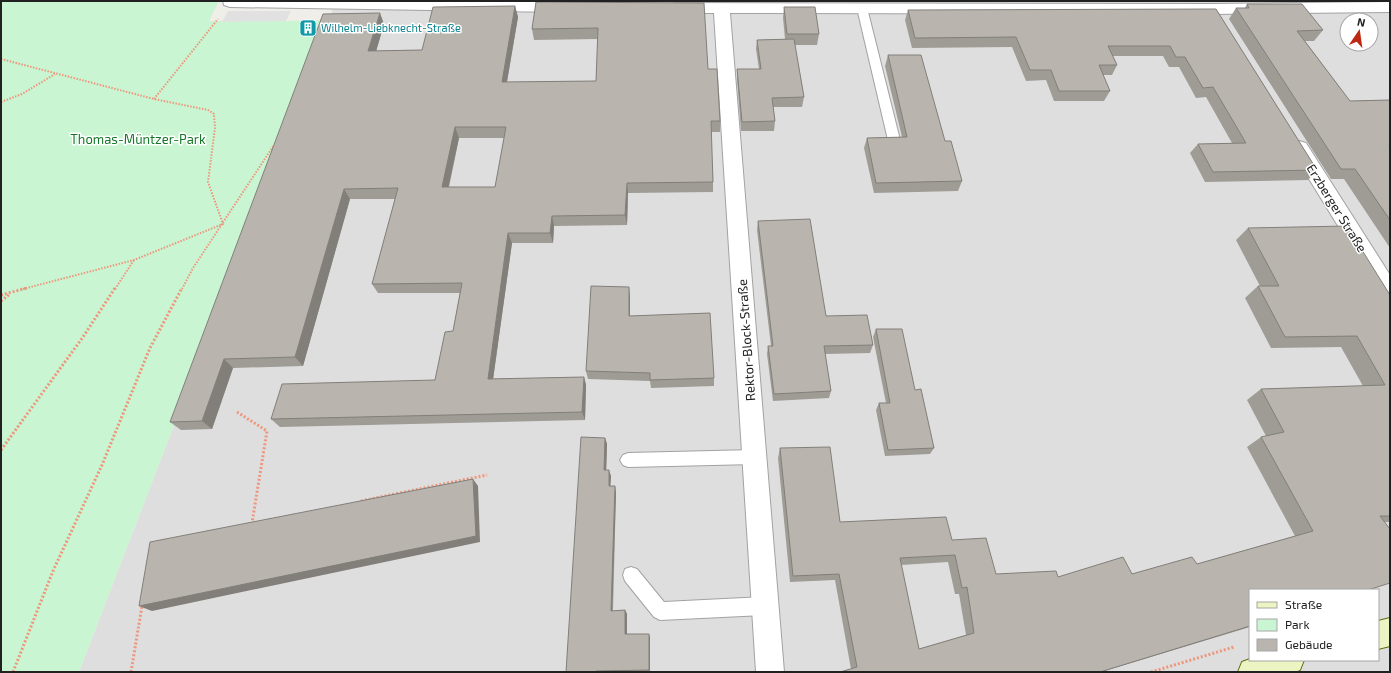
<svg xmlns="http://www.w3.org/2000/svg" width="1391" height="673" font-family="'Exo 2',sans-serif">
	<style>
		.residential { fill: #dfdede; fill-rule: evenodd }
		.park { fill: #caf5d3 }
		.parking { fill: #e1e1e1 }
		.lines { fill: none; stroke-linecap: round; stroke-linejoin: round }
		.lane-casing { stroke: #a2a2a2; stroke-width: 2 }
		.street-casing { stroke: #a2a2a2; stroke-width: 2 }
		.secondary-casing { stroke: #597010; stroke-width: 2 }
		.path-far1 { stroke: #ed967c; stroke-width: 2; stroke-dasharray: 1.5 1.5; stroke-linecap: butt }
		.path { stroke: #ed967c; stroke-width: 3; stroke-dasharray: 2 2; stroke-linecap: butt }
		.lane { fill: #fff; fill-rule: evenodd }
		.street { fill: #fff; fill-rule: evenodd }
		.secondary { fill: #ebf4c2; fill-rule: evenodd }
		.wall { fill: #9f9c96; fill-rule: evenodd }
		.shaded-wall { fill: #827f7a }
		.building { fill: #b9b5ae; stroke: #827f7a; fill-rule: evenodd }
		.labels { text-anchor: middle; stroke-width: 3; stroke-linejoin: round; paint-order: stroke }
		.far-culture-label { font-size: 11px; fill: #0d838f; stroke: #fff; text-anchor: start }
		.park-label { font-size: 13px; fill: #16772a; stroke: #fff }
		.street-label { font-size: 13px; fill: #212121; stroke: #fff }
	</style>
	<rect width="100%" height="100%" fill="#f0eee8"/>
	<!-- residential -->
	<path class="residential" d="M 334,1 L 1390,1 L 1390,672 L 79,672 L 330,20 ZM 1347,20 L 1371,20 L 1371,44 L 1347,44 ZM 1250,590 L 1378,590 L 1378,660 L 1250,660 Z"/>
	<!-- park -->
	<path class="park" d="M 1,1 L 219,1 L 209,21 L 286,21 L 330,20 L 79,672 L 1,672 Z"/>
	<!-- parking -->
	<path class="parking" d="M 228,11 L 291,11 L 286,21 L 222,22 Z"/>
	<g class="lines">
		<!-- lane casing -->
		<g class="lane-casing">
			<g id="lane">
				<path d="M 862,5 L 867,8 L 900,140 L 898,143 L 894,144 L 890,143 L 888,140 L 857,8 Z"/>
				<path d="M 755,450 L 760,452 L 763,457 L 760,462 L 755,464 L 628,467 L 623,465 L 620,460 L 623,455 L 628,453 Z"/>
				<path d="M 631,567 L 637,569 L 664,602 L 766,597 L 772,600 L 775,606 L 772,612 L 766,615 L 660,620 L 654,617 L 625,581 L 623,575 L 625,569 Z"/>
			</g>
		</g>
		<!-- street casing -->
		<g class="street-casing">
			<g id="street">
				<path d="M 223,1 L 565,2 L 571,4 L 573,7 L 571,10 L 565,12 L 230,7 L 224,5 Z"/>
				<path d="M 1390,2 L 1390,12 L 1212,14 L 730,13 L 784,672 L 756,672 L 714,13 L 675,13 L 669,11 L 667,8 L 669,5 L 675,3 L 1212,4 Z"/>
				<path d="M 1299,141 L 1306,143 L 1390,275 L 1390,302 L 1383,299 L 1290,148 L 1292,143 Z"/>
			</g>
		</g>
		<!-- secondary casing -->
		<g class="secondary-casing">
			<g id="secondary">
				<path d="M 1390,618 L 1390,646 L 1378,649 L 1378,621 Z"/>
				<path d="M 1250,659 L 1250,660 L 1304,660 L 1300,670 L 1295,672 L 1238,672 L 1242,662 Z"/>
			</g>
		</g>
		<!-- path-far1 -->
		<g class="path-far1">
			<path d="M 1,59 L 154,99 L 208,110 L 214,114 L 215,128 L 208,182 L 223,224 L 134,260 L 23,289"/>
			<path d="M 154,99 L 218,19"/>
			<path d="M 1,102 L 22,94 L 55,74"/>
			<path d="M 115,289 L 134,260"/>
			<path d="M 182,289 L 193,268 L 274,145"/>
		</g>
		<!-- path -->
		<g class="path">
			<path d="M 1,295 L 27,288"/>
			<path d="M 1,301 L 10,294"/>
			<path d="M 237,412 L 267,431 L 252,523"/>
			<path d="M 1,450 L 83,337 L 115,288"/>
			<path d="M 361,501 L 487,475"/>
			<path d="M 13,672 L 53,571 L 102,465 L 150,348 L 182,288"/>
			<path d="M 131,672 L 142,606"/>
			<path d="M 1151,672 L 1234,647"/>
		</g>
		<!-- lane -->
		<use href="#lane" class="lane"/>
		<!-- street -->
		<use href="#street" class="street"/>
		<!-- secondary -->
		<use href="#secondary" class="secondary"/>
	</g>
	<!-- wall -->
	<g class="wall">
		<path d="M 1231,1 L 1285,1 L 1284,2 L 1231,2 Z"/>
		<path d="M 536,2 L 708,69 L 720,121 L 720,132 L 711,132 L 713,182 L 713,192 L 628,193 L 627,225 L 554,226 L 553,243 L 512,243 L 493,379 L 584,377 L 586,385 L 585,420 L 280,427 L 271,419 L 435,380 L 453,331 L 460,293 L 378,293 L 372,284 L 395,199 L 350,199 L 303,366 L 233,368 L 212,429 L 181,430 L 170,422 L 384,24 L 376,51 L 422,50 L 515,6 L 518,17 L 507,82 L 596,81 L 598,39 L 534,40 L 532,29 ZM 459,138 L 504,138 L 495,187 L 449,187 Z"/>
		<path d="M 1247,4 L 1323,30 L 1314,41 L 1305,41 L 1350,101 L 1390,100 L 1390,248 L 1344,179 L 1331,179 L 1229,19 L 1236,8 L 1245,8 Z"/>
		<path d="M 784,7 L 819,34 L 817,45 L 795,45 L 804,97 L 802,107 L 773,107 L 775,121 L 774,131 L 741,131 L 737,79 L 737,69 L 759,69 L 756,49 L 757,40 L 785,39 L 783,18 Z"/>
		<path d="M 1216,9 L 1317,170 L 1308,180 L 1205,182 L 1190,153 L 1198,144 L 1232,143 L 1206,97 L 1196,98 L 1179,67 L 1169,67 L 1163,56 L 1113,56 L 1117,65 L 1112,75 L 1103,75 L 1110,91 L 1104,101 L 1054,101 L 1046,80 L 1026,81 L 1012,47 L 912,48 L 905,20 L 908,10 Z"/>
		<path d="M 888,55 L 945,141 L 962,181 L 958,191 L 874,193 L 864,148 L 867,138 L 902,137 L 885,66 Z"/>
		<path d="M 758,221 L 826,316 L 873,345 L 870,353 L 825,354 L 831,391 L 829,398 L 773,401 L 767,354 L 768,346 L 771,346 L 757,230 Z"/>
		<path d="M 1248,228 L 1390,295 L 1390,522 L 1385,522 L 1250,627 L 1101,672 L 840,672 L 851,669 L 835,580 L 790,582 L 778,458 L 780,448 L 840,522 L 952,540 L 996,574 L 1058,577 L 1132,574 L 1197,564 L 1295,536 L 1247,447 L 1261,437 L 1266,436 L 1247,400 L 1261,389 L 1363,386 L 1341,347 L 1271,348 L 1245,298 L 1258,286 L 1260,286 L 1236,240 ZM 948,562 L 955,594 L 959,594 L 966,635 L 919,649 L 901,565 Z"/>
		<path d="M 630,296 L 630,316 L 714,378 L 714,386 L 651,388 L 650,381 L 588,379 L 586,371 Z"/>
		<path d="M 876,329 L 915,390 L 934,448 L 930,454 L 885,456 L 876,410 L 879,403 L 886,403 L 873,337 Z"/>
		<path d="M 605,438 L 607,444 L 606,470 L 611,476 L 610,486 L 615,486 L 616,493 L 613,611 L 625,610 L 627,614 L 627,634 L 650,637 L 650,672 L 566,672 Z"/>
	</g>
	<!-- shaded-wall -->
	<g class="shaded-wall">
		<path d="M 515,6 L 518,17 L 505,93 L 502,82 Z"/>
		<path d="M 380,13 L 384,24 L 373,62 L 368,51 Z"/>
		<path d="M 455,127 L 459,138 L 446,198 L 442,187 Z"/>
		<path d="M 627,183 L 628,193 L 627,225 L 625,215 Z"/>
		<path d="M 344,189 L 350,199 L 303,366 L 295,357 Z"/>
		<path d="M 552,216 L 554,226 L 553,243 L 550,233 Z"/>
		<path d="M 508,233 L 512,243 L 492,387 L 488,379 Z"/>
		<path d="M 629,287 L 630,296 L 630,325 L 629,316 Z"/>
		<path d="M 224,359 L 233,368 L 212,429 L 202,421 Z"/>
		<path d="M 584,377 L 586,385 L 585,420 L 582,412 Z"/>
		<path d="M 605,438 L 607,444 L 606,477 L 604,470 Z"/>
		<path d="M 609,470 L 611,476 L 610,492 L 609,486 Z"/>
		<path d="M 473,479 L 478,486 L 480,542 L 152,611 L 139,606 Z"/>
		<path d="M 615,486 L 616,493 L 612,615 L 611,611 Z"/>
		<path d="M 625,610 L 627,614 L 627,637 L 625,634 Z"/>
		<path d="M 1250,626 L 1101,672 L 1100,672 Z"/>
		<path d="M 649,634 L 650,637 L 650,672 L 649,670 Z"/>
	</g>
	<!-- building -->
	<g class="building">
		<path d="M 536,2 L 704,3 L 708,69 L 717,69 L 720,121 L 711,121 L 713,182 L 627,183 L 625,215 L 552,216 L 550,233 L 508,233 L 488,379 L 584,377 L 582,412 L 271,419 L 282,384 L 435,380 L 445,332 L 453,331 L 462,283 L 372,284 L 398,188 L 344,189 L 295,357 L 224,359 L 202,421 L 170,422 L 323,14 L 380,13 L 368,51 L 422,50 L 433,7 L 515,6 L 502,82 L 596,81 L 598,28 L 532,29 ZM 455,127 L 506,127 L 495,187 L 442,187 Z"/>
		<path d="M 1247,4 L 1302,4 L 1323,30 L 1297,31 L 1350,101 L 1390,100 L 1390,145 L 1389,145 L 1390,147 L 1390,220 L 1355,169 L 1341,169 L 1236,8 L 1249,8 Z"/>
		<path d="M 784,7 L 815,7 L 819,34 L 787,34 Z"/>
		<path d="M 1216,9 L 1317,170 L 1213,172 L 1198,144 L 1246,143 L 1213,87 L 1203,88 L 1185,57 L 1176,57 L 1170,46 L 1108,46 L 1117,65 L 1099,65 L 1110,91 L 1059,91 L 1051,70 L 1030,70 L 1016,37 L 915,38 L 908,10 Z"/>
		<path d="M 794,39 L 804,97 L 772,98 L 775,121 L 742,122 L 737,69 L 761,69 L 757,40 Z"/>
		<path d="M 888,55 L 921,55 L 945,141 L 951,141 L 962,181 L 876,183 L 867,138 L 907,137 Z"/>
		<path d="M 810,219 L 826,316 L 867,315 L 873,345 L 824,346 L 831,391 L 774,394 L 768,346 L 773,346 L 758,221 Z"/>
		<path d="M 1347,226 L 1390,295 L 1390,516 L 1380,516 L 1390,529 L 1390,583 L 1368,590 L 1250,590 L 1250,626 L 1100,672 L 840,672 L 857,667 L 839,574 L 793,576 L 780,448 L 830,447 L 840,522 L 946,517 L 952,540 L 986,538 L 996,574 L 1056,571 L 1058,577 L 1123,557 L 1132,574 L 1192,557 L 1197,564 L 1313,531 L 1261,437 L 1284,432 L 1261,389 L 1385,385 L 1357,336 L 1285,337 L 1258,286 L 1279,286 L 1248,228 ZM 955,555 L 962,588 L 967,587 L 974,633 L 919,649 L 900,558 Z"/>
		<path d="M 591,286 L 629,287 L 629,316 L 710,313 L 714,378 L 650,380 L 650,373 L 586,371 Z"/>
		<path d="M 876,329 L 902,329 L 915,390 L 921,389 L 934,448 L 888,450 L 879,403 L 890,403 Z"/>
		<path d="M 581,437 L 605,438 L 604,470 L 609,470 L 609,486 L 615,486 L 611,611 L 625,610 L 625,634 L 649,634 L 649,670 L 596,671 L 596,672 L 566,672 Z"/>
		<path d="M 473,479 L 476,536 L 139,606 L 150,542 Z"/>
	</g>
	<!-- icons -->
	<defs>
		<g id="building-square" transform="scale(0.9)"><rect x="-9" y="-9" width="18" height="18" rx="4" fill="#0f9aa8" stroke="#fff"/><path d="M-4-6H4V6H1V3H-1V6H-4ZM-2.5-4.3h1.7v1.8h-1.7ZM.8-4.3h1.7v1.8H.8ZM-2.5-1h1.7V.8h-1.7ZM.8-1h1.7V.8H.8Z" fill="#fff"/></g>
	</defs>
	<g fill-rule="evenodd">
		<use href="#building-square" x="308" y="28"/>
	</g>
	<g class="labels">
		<!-- far-culture labels -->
		<g class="far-culture-label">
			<text x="321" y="32">Wilhelm-Liebknecht-Straße</text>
		</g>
		<!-- park labels -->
		<g class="park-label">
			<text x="138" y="144">Thomas-Müntzer-Park</text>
		</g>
		<!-- street labels -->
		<g class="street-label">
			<text transform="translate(1337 208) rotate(58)" y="5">Erzberger Straße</text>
			<text transform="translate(746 340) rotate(-94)" y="5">Rektor-Block-Straße</text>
		</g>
	</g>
	<!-- border -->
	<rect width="1391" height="673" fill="none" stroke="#212121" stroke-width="4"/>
	<!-- legend -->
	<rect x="1249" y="589" width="130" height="72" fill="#ffffff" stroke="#a6a6a6"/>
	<rect x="1257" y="602" width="20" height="6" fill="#ebf4c2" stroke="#a6a6a6"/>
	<text x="1285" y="609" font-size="12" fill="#212121">Straße</text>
	<rect x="1257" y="619" width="20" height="12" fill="#caf5d3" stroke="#a6a6a6"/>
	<text x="1285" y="629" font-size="12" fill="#212121">Park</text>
	<rect x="1257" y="639" width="20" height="12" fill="#b9b5ae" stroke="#a6a6a6"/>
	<text x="1285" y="649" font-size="12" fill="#212121">Gebäude</text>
	<!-- north arrow -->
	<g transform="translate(1359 32) rotate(13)"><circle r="19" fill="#ffffff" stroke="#a6a6a6"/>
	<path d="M0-3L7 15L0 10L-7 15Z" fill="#be2813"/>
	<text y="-6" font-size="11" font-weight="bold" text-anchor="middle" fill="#212121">N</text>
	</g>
</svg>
